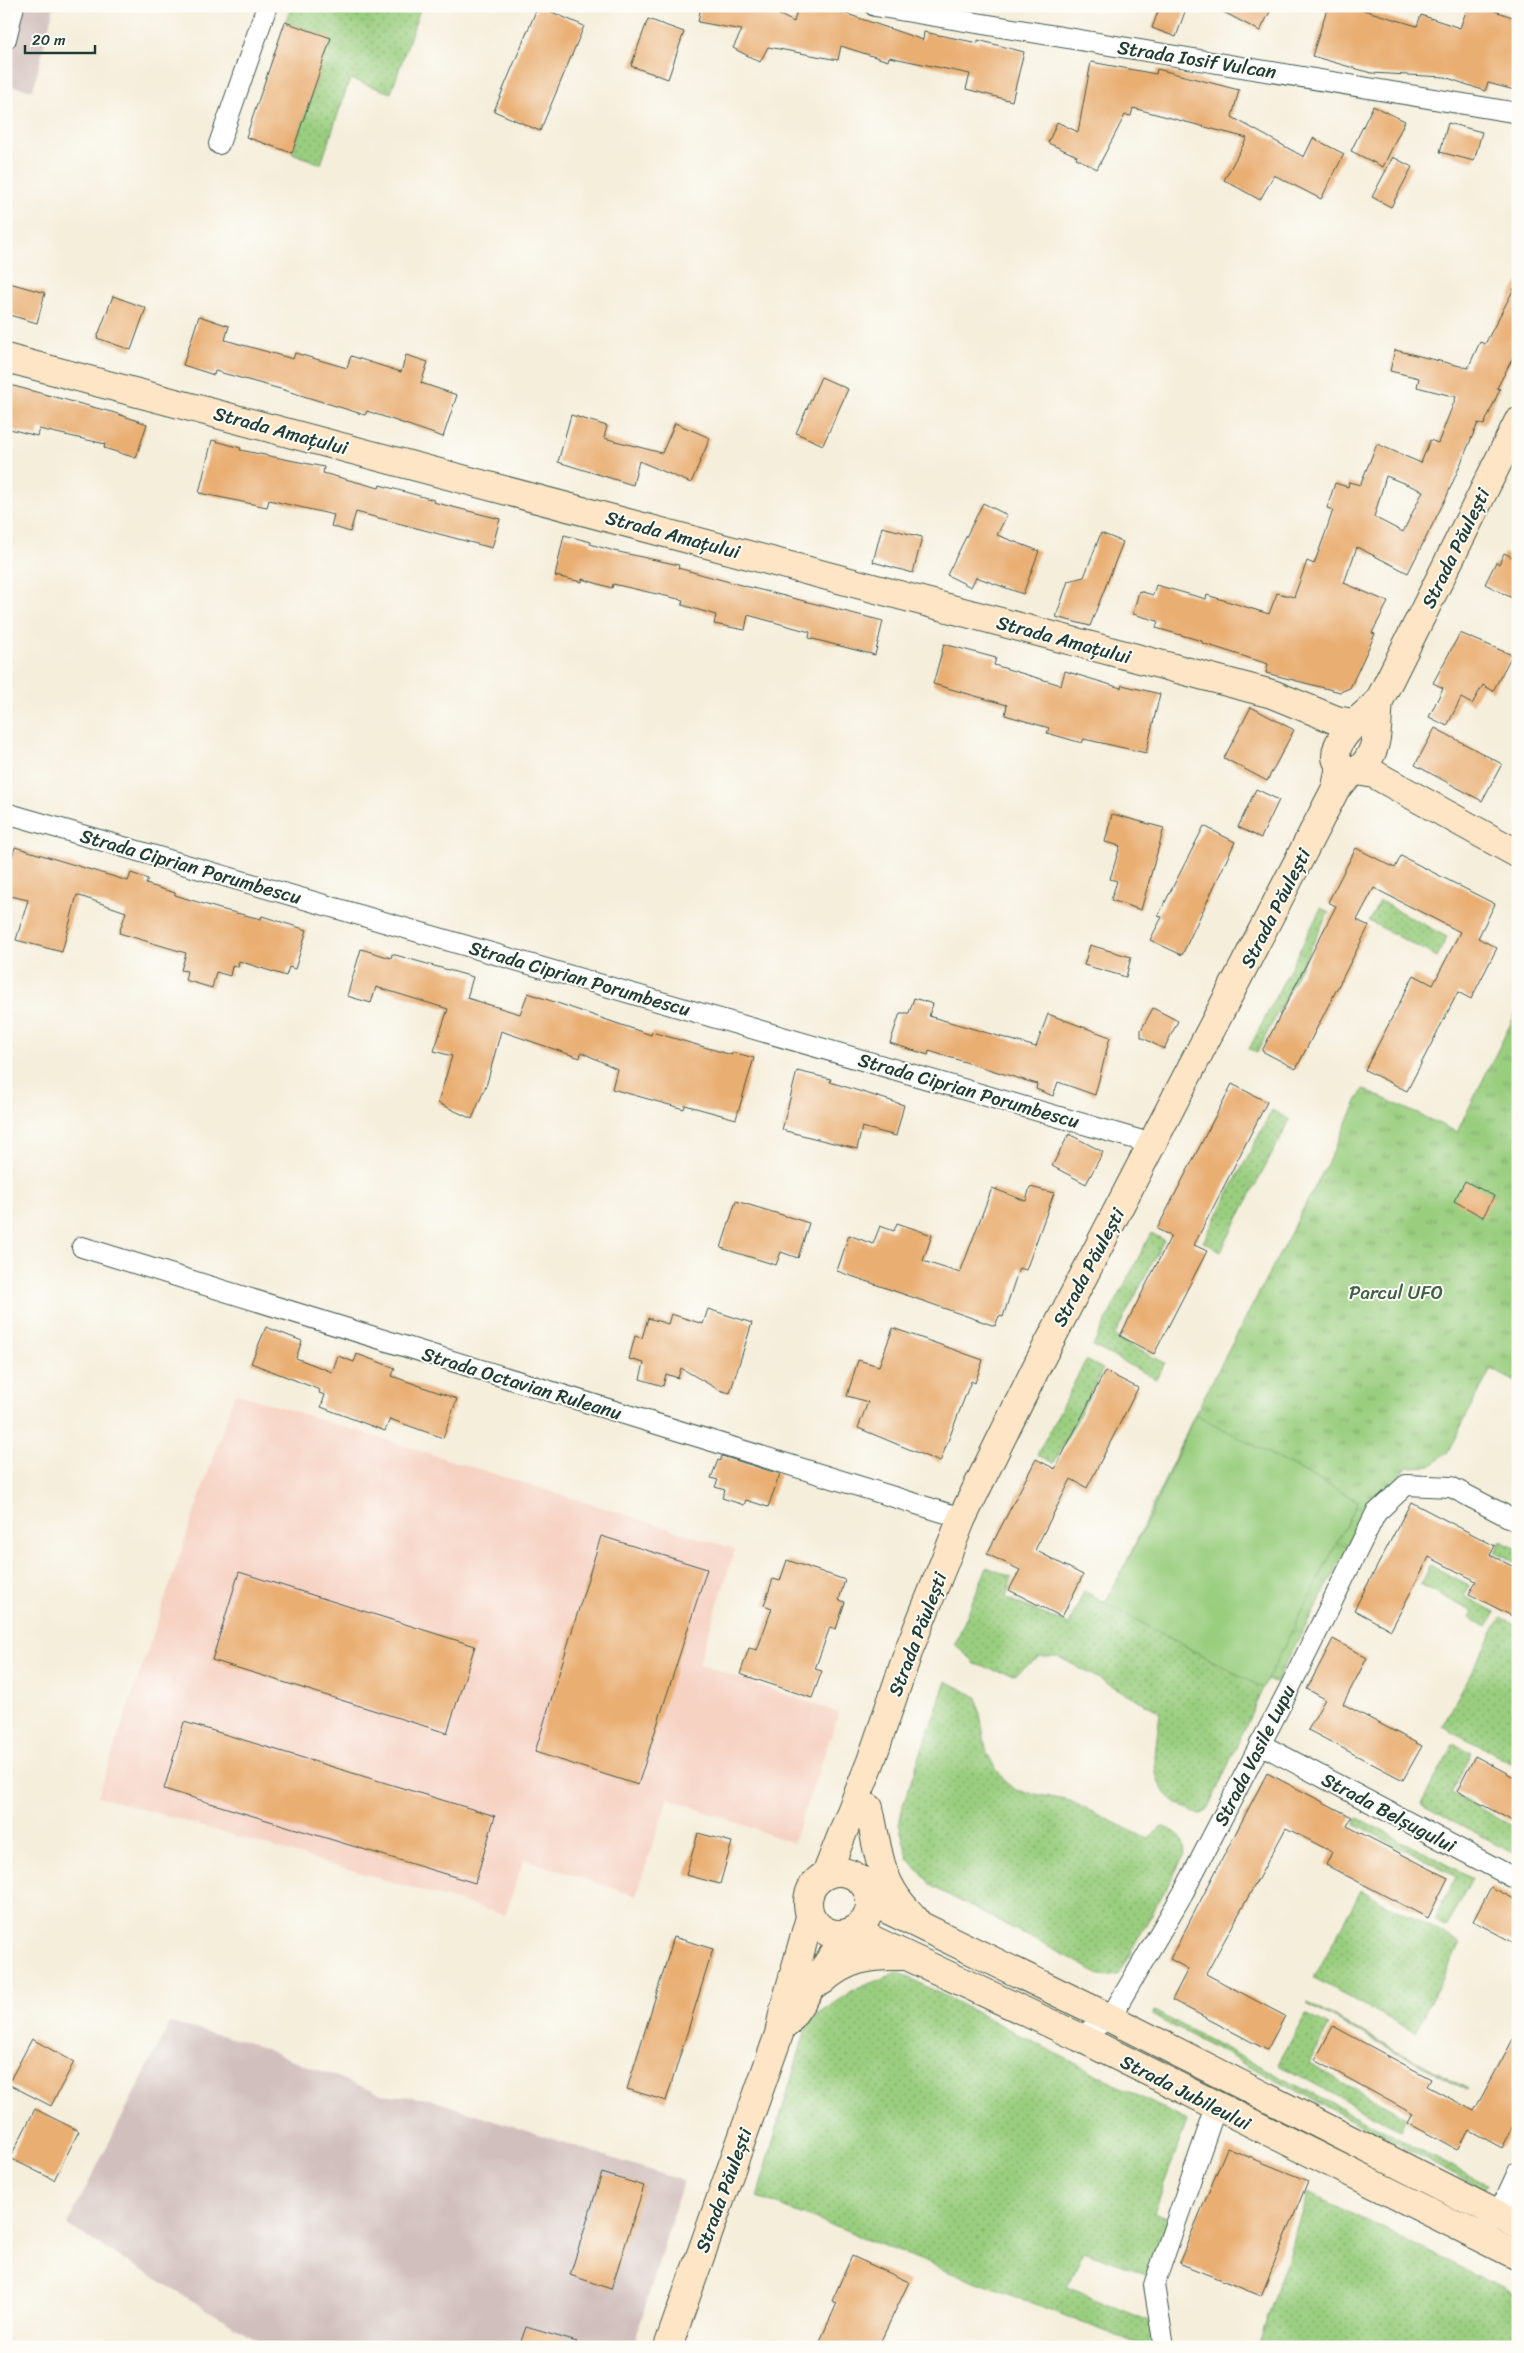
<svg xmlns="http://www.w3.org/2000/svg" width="1524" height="2353" font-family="Sriracha,sans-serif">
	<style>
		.built { fill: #f6d2c3 }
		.industrial { fill: #d1bfbd }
		.grass { fill: url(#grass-dots); stroke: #5c865a }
		.park { fill: url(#park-tufts); stroke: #5c865a }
		.pitch { fill: #9ace7f; stroke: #5c865a }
		.building { fill: #e9ae72; fill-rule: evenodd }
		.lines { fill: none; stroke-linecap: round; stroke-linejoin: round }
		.street-casing { stroke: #3f584d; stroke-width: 22 }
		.secondary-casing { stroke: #3f584d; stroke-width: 30 }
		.street { stroke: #fff; stroke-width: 20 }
		.secondary { stroke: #fde5c5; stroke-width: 28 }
		.labels { text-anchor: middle; stroke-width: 4; stroke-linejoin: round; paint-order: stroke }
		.street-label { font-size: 19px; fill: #1f3d34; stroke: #fdfcf7 }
		.park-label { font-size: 19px; fill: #3e6147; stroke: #fdfcf7 }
	</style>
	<defs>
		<pattern id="grass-dots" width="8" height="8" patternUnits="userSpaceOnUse" patternTransform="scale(1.25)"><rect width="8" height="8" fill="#9ace7f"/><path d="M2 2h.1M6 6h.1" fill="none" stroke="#7da869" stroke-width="1.8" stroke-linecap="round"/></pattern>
		<pattern id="park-tufts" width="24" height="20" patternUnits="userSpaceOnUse" patternTransform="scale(1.25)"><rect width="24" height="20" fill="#9ace7f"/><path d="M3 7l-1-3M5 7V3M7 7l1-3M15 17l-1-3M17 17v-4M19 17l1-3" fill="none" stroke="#7da869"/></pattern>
	</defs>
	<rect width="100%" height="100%" fill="#fdfcf7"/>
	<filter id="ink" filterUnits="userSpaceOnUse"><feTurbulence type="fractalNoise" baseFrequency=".02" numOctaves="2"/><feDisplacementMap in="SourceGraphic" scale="10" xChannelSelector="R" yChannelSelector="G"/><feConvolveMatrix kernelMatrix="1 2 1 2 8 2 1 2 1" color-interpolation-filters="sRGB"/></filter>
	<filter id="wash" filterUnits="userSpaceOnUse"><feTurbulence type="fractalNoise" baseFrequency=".0096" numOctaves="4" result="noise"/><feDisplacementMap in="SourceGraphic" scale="20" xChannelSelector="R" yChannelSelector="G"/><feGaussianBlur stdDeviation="1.12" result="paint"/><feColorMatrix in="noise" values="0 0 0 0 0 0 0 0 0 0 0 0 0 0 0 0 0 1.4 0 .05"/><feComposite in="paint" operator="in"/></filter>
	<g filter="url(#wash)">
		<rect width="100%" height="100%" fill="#f5eedb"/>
		<!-- built -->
		<path class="built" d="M 235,1393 L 735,1549 L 699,1664 L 839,1713 L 793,1843 L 668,1798 L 636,1896 L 524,1859 L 505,1915 L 98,1796 Z"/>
		<!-- industrial -->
		<g class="industrial">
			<path d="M 6,6 L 54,6 L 33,90 L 6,85 Z"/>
			<path d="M 170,2023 L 244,2041 L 381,2094 L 429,2099 L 683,2181 L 633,2347 L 269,2347 L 67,2225 Z"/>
		</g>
		<!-- grass -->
		<g class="grass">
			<path d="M 292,6 L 421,6 L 391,93 L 350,79 L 321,164 L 292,153 L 331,38 L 285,22 Z"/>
			<path d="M 1380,901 L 1447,937 L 1437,957 L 1369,921 Z"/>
			<path d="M 1321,908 L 1329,912 L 1257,1053 L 1249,1049 Z"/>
			<path d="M 1272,1110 L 1290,1120 L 1221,1251 L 1203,1242 Z"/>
			<path d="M 1151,1233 L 1164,1240 L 1114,1337 L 1165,1363 L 1156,1379 L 1093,1346 Z"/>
			<path d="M 1086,1360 L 1103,1369 L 1054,1463 L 1037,1455 Z"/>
			<path d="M 1501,1541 L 1518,1550 L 1518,1563 L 1495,1552 Z"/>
			<path d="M 1430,1565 L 1469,1585 L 1464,1596 L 1495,1612 L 1487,1627 L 1470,1618 L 1473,1612 L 1420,1584 Z"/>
			<path d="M 987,1567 L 1012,1577 L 1006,1598 L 1069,1625 L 1084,1591 L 1263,1688 L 1207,1811 L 1199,1815 C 1142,1790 1155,1763 1160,1712 L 1059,1657 L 1041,1657 L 1015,1674 L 996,1671 L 975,1664 L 955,1644 Z"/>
			<path d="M 1501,1617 L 1518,1627 L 1518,1766 L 1442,1726 Z"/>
			<path d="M 946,1681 L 977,1697 L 987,1754 L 1005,1782 L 1016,1790 L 1070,1801 L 1148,1839 L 1161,1827 C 1178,1831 1184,1837 1185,1854 L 1118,1975 L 1106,1977 L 933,1887 L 908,1858 L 899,1824 L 904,1801 Z"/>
			<path d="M 1454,1743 L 1472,1753 L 1451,1793 L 1518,1829 L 1518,1855 L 1421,1804 Z"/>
			<path d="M 1358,1818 L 1472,1878 L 1446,1927 L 1434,1920 L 1456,1877 L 1355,1824 Z"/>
			<path d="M 1361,1890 L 1461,1943 L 1414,2032 L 1314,1978 Z"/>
			<path d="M 898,1972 L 1187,2121 L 1154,2213 L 1170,2219 L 1149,2275 L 1084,2251 L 1067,2287 L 1154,2323 L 1156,2347 L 1146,2347 L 757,2197 L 808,2022 L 852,1991 Z"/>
			<path d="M 1308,2003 L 1468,2089 L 1467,2090 L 1307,2004 Z"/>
			<path d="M 1154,2011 L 1486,2184 L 1483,2189 L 1152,2015 Z"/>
			<path d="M 1306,2014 L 1329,2026 L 1309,2064 L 1407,2118 L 1401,2131 L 1278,2064 Z"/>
			<path d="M 1309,2193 L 1518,2295 L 1518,2347 L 1258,2347 Z"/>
		</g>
		<!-- park -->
		<path class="park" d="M 1518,1009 L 1518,1383 L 1491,1369 L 1447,1453 L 1431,1466 L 1408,1467 L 1369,1508 L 1276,1682 L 1260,1679 L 1111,1596 L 1195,1414 L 1329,1160 L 1363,1089 L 1457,1132 Z"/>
		<!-- pitch -->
		<path class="pitch" d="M 1195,1414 L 1358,1501 L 1263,1688 L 1105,1603 L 1152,1513 Z"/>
		<g id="blocks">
			<!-- building -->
			<g class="building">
				<path d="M 538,6 L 584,26 L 540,131 L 494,111 Z"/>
				<path d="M 701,6 L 762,6 L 794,22 L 798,6 L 808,6 L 847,14 L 923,40 L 924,32 L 978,43 L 978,40 L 1024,52 L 1012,101 L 966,89 L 970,74 L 889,57 L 888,61 L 841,46 L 838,60 L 768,47 L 760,62 L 733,48 L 742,30 L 698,22 Z"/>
				<path d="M 1160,6 L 1187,6 L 1176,37 L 1152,28 Z"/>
				<path d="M 1212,6 L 1273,6 L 1260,31 Z"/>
				<path d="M 1328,6 L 1350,6 L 1417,26 L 1421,15 L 1460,28 L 1468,6 L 1481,6 L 1518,19 L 1518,91 L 1488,83 L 1485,91 L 1445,77 L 1371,73 L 1312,56 Z"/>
				<path d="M 648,19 L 684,32 L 668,79 L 631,66 Z"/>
				<path d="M 285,22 L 331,38 L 292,153 L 246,137 Z"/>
				<path d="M 1091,62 L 1156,74 L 1157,69 L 1239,90 L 1232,117 L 1304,157 L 1313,138 L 1344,154 L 1321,199 L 1274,175 L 1260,200 L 1224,180 L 1247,138 L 1133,108 L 1131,116 L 1125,115 L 1097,169 L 1076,158 L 1077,156 L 1048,143 L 1057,122 L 1078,132 Z"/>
				<path d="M 1373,106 L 1405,121 L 1383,167 L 1351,151 Z"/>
				<path d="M 1448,123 L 1482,132 L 1474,161 L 1440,152 Z"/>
				<path d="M 1393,157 L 1412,167 L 1391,207 L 1372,197 Z"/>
				<path d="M 1518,281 L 1518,348 L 1497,388 L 1500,389 L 1484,425 L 1478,423 L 1446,498 L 1408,573 L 1357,547 L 1344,583 L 1388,602 L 1372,633 L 1375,634 L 1350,688 L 1340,692 L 1266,673 L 1268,664 L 1202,643 L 1202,641 L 1156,628 L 1158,621 L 1133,614 L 1139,591 L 1153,595 L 1156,585 L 1206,599 L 1207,595 L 1269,614 L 1277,593 L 1294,597 L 1307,561 L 1314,564 L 1325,534 L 1333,510 L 1327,508 L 1335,483 L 1348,487 L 1349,482 L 1360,485 L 1377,444 L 1421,463 L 1430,440 L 1438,443 L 1456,397 L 1417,387 L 1419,378 L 1390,371 L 1395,350 L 1468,368 L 1480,342 L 1485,344 ZM 1386,476 L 1423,491 L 1403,532 L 1374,517 Z"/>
				<path d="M 6,282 L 45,293 L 37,323 L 6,314 Z"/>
				<path d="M 113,296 L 146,308 L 131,350 L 97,338 Z"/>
				<path d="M 199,316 L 229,326 L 225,340 L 293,359 L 295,353 L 347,368 L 351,356 L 401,372 L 406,355 L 428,362 L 421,383 L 457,395 L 443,437 L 367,411 L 365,415 L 284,390 L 215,371 L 214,375 L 183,365 Z"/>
				<path d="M 821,377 L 848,389 L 823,445 L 796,433 Z"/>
				<path d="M 6,384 L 115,413 L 147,424 L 136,458 L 104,448 L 105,444 L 39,429 L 37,436 L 6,428 Z"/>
				<path d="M 571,415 L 607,426 L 604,438 L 662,453 L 675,423 L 710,438 L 691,483 L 639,461 L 633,485 L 558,462 Z"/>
				<path d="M 212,440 L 241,448 L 240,450 L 324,467 L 323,473 L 379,488 L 380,485 L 434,500 L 433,502 L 500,519 L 492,548 L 356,512 L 350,532 L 331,526 L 334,515 L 269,500 L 267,507 L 199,493 Z"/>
				<path d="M 983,503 L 1007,515 L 997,535 L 1039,551 L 1023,594 L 976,577 L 971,587 L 947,575 Z"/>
				<path d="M 882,527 L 922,537 L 913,573 L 873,562 Z"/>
				<path d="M 1101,533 L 1123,542 L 1090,626 L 1056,617 L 1068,581 L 1084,577 Z"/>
				<path d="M 564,535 L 591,542 L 590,544 L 614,551 L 679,565 L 678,568 L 737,584 L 883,621 L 875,655 L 809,638 L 810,632 L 748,615 L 745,630 L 714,624 L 716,615 L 682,605 L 683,600 L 613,584 L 612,588 L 582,579 L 582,582 L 555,576 Z"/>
				<path d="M 1504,553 L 1518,560 L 1518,601 L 1485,584 L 1496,562 L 1499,564 Z"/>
				<path d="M 1460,633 L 1512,655 L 1493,691 L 1483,685 L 1472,704 L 1461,698 L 1447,726 L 1429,717 L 1443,688 L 1433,683 Z"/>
				<path d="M 944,644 L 996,658 L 994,665 L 1061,685 L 1065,671 L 1121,688 L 1122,685 L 1160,694 L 1146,753 L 1084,739 L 1082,743 L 1047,733 L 1049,728 L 1005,715 L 1007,705 L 933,684 Z"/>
				<path d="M 1251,707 L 1294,730 L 1267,781 L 1224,758 Z"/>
				<path d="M 1435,728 L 1502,764 L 1482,801 L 1415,765 Z"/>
				<path d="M 1256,789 L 1279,800 L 1261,838 L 1238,827 Z"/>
				<path d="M 1112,814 L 1164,828 L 1141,910 L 1111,900 L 1117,881 L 1110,879 L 1120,846 L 1105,842 Z"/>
				<path d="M 1204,826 L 1235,842 L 1182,955 L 1150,940 L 1162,917 L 1158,916 Z"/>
				<path d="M 15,847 L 128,881 L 131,873 L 148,879 L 146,884 L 175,893 L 175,895 L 220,909 L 261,919 L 262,916 L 307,930 L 295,969 L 289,967 L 286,976 L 239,961 L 238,967 L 232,966 L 230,976 L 216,972 L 212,988 L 185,980 L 187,971 L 181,970 L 186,953 L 119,933 L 126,912 L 77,895 L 62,952 L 16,940 L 28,900 L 6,895 L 6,880 Z"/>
				<path d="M 1356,848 L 1395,868 L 1401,856 L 1495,904 L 1478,938 L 1497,948 L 1471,999 L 1458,992 L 1407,1091 L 1365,1070 L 1414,975 L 1433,985 L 1460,932 L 1374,888 L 1357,920 L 1369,926 L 1296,1069 L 1262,1051 L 1336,906 L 1328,902 Z"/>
				<path d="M 1090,945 L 1131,957 L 1126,977 L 1084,965 Z"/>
				<path d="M 361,949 L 391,958 L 392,954 L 473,977 L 467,998 L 520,1014 L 528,993 L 651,1035 L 652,1032 L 732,1055 L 732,1052 L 754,1058 L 736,1119 L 685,1105 L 684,1109 L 612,1089 L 617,1069 L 581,1052 L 580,1058 L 501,1031 L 487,1083 L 472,1119 L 438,1103 L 452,1056 L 434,1051 L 448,1009 L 376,987 L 371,1003 L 347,996 Z"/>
				<path d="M 914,998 L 933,1004 L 929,1016 L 1036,1047 L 1048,1014 L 1110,1037 L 1095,1095 L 1058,1082 L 1053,1096 L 1036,1089 L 1037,1084 L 929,1051 L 928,1055 L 890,1043 L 900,1013 L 909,1013 Z"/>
				<path d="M 1153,1008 L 1178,1021 L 1164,1049 L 1141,1037 L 1141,1030 Z"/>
				<path d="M 797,1071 L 831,1079 L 830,1082 L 904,1105 L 896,1136 L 862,1127 L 857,1149 L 782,1130 Z"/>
				<path d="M 1232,1084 L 1267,1102 L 1194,1245 L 1207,1251 L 1154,1354 L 1120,1336 L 1171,1236 L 1157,1229 Z"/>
				<path d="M 1069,1134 L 1103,1152 L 1086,1184 L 1052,1166 Z"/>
				<path d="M 1465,1181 L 1494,1196 L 1483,1217 L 1454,1201 Z"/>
				<path d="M 1030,1187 L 1054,1193 L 1026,1270 L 1019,1268 L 1003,1317 L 999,1316 L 995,1326 L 837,1271 L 849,1235 L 873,1244 L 880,1226 L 894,1231 L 897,1223 L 932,1235 L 923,1261 L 960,1273 L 992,1188 L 1026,1201 Z"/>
				<path d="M 736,1201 L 809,1223 L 798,1258 L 781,1252 L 776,1265 L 721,1248 Z"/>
				<path d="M 708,1309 L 752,1323 L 730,1393 L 719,1390 L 681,1368 L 678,1378 L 666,1374 L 663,1386 L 640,1379 L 644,1363 L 629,1359 L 635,1336 L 642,1338 L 648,1318 L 668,1324 L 671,1314 L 703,1324 Z"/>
				<path d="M 266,1327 L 302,1341 L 296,1358 L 332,1372 L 338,1356 L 354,1362 L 357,1354 L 395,1368 L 392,1376 L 457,1399 L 443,1438 L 390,1419 L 385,1431 L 321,1407 L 325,1395 L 319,1393 L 320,1390 L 251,1363 Z"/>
				<path d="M 893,1328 L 983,1360 L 975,1383 L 971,1381 L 940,1462 L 858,1428 L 868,1402 L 847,1396 L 858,1360 L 879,1366 Z"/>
				<path d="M 1105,1371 L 1138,1388 L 1087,1488 L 1071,1479 L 1035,1550 L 1083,1575 L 1062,1617 L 1009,1590 L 1020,1570 L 987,1554 L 1036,1459 L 1055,1469 Z"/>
				<path d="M 722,1456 L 780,1474 L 768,1507 L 746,1500 L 744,1505 L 722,1498 L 725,1490 L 715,1487 L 718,1480 L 711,1478 L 718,1460 L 720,1461 Z"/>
				<path d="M 1411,1502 L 1495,1546 L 1490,1555 L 1518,1569 L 1518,1619 L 1469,1594 L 1476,1581 L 1429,1557 L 1391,1630 L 1354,1610 Z"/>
				<path d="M 601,1536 L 707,1569 L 638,1785 L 535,1752 Z"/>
				<path d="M 787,1560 L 845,1580 L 839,1600 L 845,1602 L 836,1629 L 830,1627 L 815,1669 L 822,1671 L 812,1698 L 740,1674 L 749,1648 L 757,1650 L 772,1608 L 764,1605 L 773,1579 L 780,1581 Z"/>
				<path d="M 239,1572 L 475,1646 L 447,1733 L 212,1660 Z"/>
				<path d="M 1333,1639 L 1367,1658 L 1343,1704 L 1422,1746 L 1403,1780 L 1308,1730 L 1325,1699 L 1307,1689 Z"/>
				<path d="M 184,1722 L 495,1816 L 475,1883 L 164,1789 Z"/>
				<path d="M 1475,1756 L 1518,1779 L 1518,1824 L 1457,1791 Z"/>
				<path d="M 1267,1773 L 1352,1817 L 1347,1826 L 1448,1878 L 1428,1918 L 1326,1865 L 1332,1852 L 1286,1828 L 1206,1974 L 1285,2016 L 1267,2050 L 1172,2000 L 1188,1969 L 1170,1959 Z"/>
				<path d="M 698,1833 L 732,1842 L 720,1884 L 686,1875 Z"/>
				<path d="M 1491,1887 L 1518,1901 L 1518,1945 L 1473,1921 Z"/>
				<path d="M 674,1937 L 713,1949 L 666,2101 L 627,2089 Z"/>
				<path d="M 1333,2026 L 1431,2079 L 1427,2086 L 1474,2111 L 1518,2030 L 1518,2118 L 1502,2148 L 1469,2130 L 1458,2150 L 1408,2123 L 1413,2114 L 1315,2060 Z"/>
				<path d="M 32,2039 L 74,2062 L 51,2106 L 8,2084 Z"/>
				<path d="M 35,2109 L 79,2131 L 54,2180 L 10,2158 Z"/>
				<path d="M 1227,2148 L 1308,2181 L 1261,2296 L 1179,2263 Z"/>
				<path d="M 602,2173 L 644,2186 L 611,2289 L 570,2275 Z"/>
				<path d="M 852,2256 L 909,2282 L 878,2347 L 832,2347 L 820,2341 L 837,2303 L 832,2301 Z"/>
				<path d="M 526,2327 L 577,2342 L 576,2347 L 519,2347 Z"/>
			</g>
		</g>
	</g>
	<g filter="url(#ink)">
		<use href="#blocks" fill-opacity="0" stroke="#3f584d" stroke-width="1"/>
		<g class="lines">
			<!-- street casing -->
			<g class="street-casing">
				<g id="street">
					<path d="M 875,6 L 1518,113"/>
					<path d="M 6,39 L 14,6"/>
					<path d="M 219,144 L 267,6"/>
					<path d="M 6,813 L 1153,1144"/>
					<path d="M 82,1247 L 962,1518"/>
					<path d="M 1260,1744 L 1518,1880"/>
					<path d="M 1079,2037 L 1110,2018 L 1182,1895 L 1288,1691 L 1376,1513 L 1406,1485 L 1451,1487 L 1518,1522"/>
					<path d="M 1488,2224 L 1498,2215 L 1518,2172"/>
					<path d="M 1164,2347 L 1154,2285 L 1216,2107"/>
				</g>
			</g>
			<!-- secondary casing -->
			<g class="secondary-casing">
				<g id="secondary">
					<path d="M 6,358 L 1272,694 L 1336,720 L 1353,723"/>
					<path d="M 1344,768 L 1353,772 L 1358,771 C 1381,750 1376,728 1379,701"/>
					<path d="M 1358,771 L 1374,774 L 1518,854"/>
					<path d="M 1336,788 C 1337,780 1340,771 1339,764 C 1338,758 1336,763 1336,756 C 1336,734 1366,715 1379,701 L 1518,422"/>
					<path d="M 869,1808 C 876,1838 878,1872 897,1898 C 902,1906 909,1912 915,1919"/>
					<circle cx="839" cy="1903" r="31"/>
					<path d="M 826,1875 L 871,1761 L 910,1647 L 962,1518 L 1038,1364 L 1336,788 L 1353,772"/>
					<path d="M 870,1901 L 1110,2018 L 1518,2225"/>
					<path d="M 854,1931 L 1079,2037 L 1518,2256"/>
					<path d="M 822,1981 C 846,1959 870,1955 902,1956"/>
					<path d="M 787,2023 L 848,1933"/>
					<path d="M 668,2347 L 779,2034 L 784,2009 L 810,1917"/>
				</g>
			</g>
			<!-- street -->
			<use href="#street" class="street"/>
			<!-- secondary -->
			<use href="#secondary" class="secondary"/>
		</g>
	</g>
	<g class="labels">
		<!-- street labels -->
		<g class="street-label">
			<text transform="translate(1197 59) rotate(9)" y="7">Strada Iosif Vulcan</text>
			<text transform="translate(281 430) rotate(15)" y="7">Strada Amațului</text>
			<text transform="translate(673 534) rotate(15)" y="7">Strada Amațului</text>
			<text transform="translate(1455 548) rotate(-64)" y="7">Strada Păulești</text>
			<text transform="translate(1064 639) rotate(15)" y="7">Strada Amațului</text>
			<text transform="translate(191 866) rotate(16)" y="7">Strada Ciprian Porumbescu</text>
			<text transform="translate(1275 908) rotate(-63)" y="7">Strada Păulești</text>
			<text transform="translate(580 978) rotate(16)" y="7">Strada Ciprian Porumbescu</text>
			<text transform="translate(969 1090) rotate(16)" y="7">Strada Ciprian Porumbescu</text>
			<text transform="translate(1088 1267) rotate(-62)" y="7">Strada Păulești</text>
			<text transform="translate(522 1383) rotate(17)" y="7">Strada Octavian Ruleanu</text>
			<text transform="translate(917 1634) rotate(-69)" y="7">Strada Păulești</text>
			<text transform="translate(1254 1755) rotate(-63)" y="7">Strada Vasile Lupu</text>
			<text transform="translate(1389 1812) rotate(28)" y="7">Strada Belșugului</text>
			<text transform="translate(1186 2092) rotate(27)" y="7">Strada Jubileului</text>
			<text transform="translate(723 2190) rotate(-70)" y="7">Strada Păulești</text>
		</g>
		<!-- park labels -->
		<g class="park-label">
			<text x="1396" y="1299">Parcul UFO</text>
		</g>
	</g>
	<!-- margin -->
	<rect width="1524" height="2353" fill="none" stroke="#fdfcf7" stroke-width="25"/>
	<!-- scale -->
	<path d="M25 45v8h70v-8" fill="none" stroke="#1f3d34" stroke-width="2.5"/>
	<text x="32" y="45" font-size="15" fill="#1f3d34" stroke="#fdfcf7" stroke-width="4" paint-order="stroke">20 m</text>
</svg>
